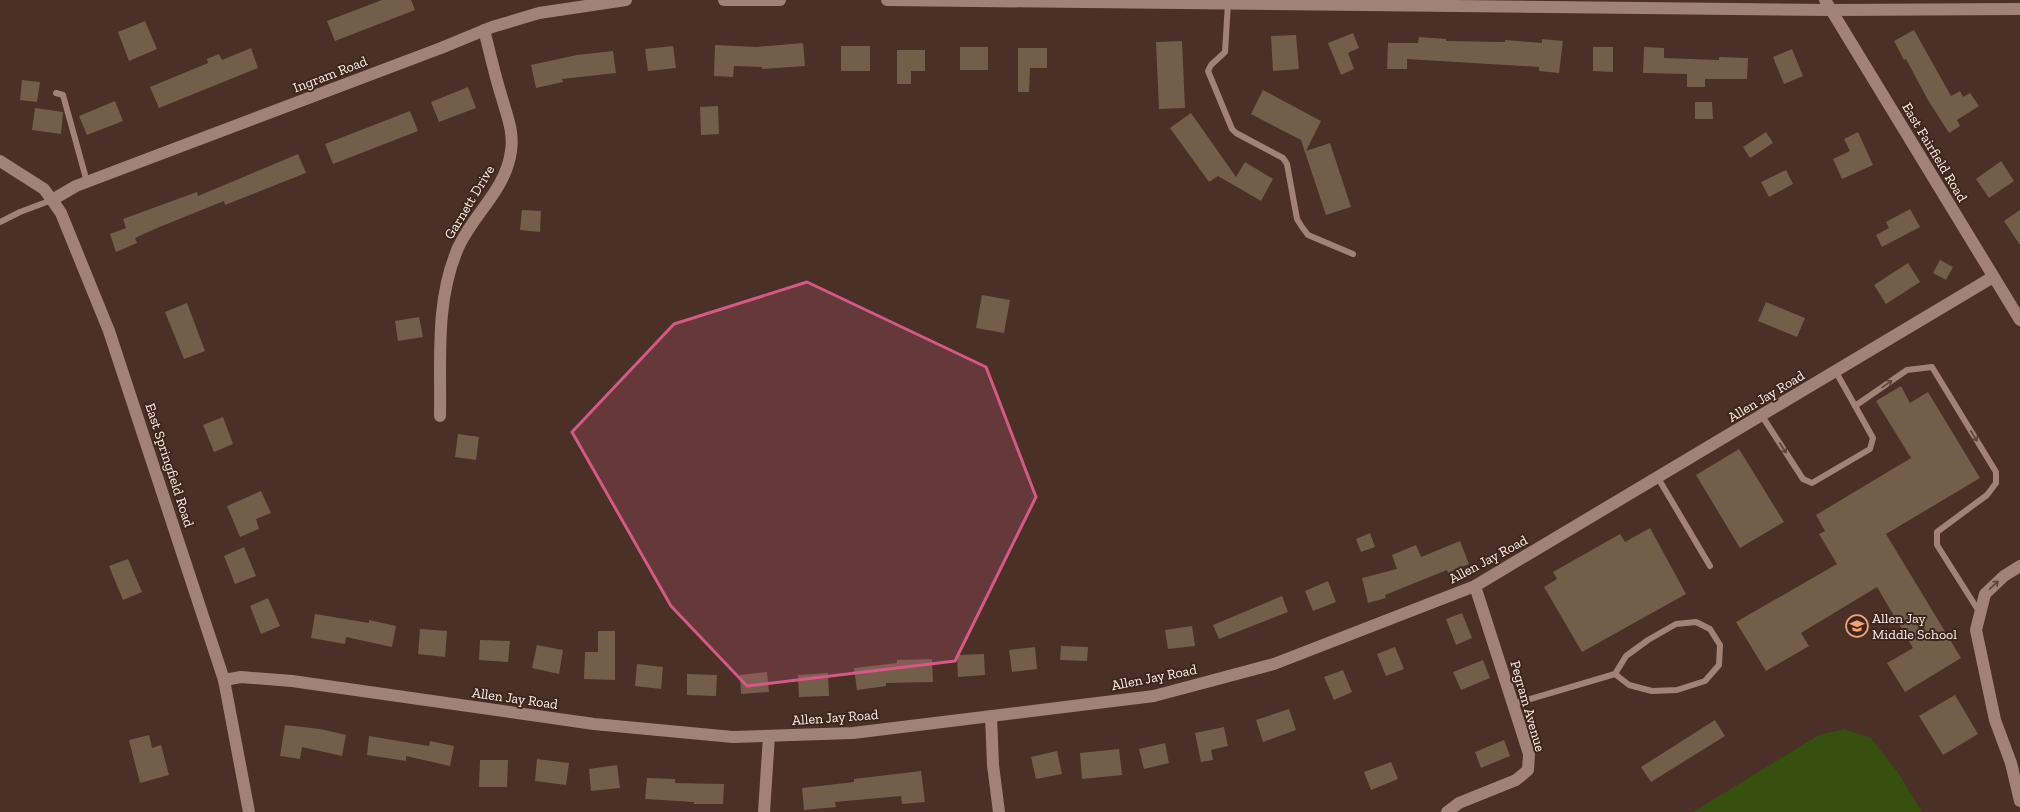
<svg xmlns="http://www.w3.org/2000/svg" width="2020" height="812" font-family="'Zilla Slab',serif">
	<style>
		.green { fill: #36510d }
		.building { fill: #735e49 }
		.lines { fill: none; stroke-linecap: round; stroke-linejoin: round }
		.lane { stroke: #a18277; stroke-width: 6 }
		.street { stroke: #a18277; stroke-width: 12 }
		.secondary { stroke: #a18277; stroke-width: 12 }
		.oneway { stroke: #5c4237 }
		.marked { fill: #d45986; fill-opacity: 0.2; stroke: #d45986; stroke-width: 3; stroke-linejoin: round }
		.labels { text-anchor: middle; stroke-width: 4; stroke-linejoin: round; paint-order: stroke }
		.street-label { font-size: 14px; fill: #fef0eb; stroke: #3f261c }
		.poi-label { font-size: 14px; fill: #fef0eb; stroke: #3f261c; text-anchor: start }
	</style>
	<rect width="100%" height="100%" fill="#4a3026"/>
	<!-- green -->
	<path class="green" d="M 1844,729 L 1871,738 L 1899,774 L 1922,812 L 1693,812 L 1819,735 Z"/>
	<!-- building -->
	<g class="building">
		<path d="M 382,0 L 411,0 L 415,10 L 335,41 L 327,21 Z"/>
		<path d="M 145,21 L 157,49 L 129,61 L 118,32 Z"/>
		<path d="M 1914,30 L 1951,96 L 1960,91 L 1963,97 L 1970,93 L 1979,106 L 1957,120 L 1960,126 L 1949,133 L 1928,100 L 1906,59 L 1904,60 L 1894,41 Z"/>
		<path d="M 1353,33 L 1359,48 L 1348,53 L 1354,69 L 1341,75 L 1328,43 Z"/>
		<path d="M 1296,35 L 1299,69 L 1273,71 L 1271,36 Z"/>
		<path d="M 1419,37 L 1446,39 L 1446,41 L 1505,42 L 1505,40 L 1542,43 L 1542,39 L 1563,41 L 1559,73 L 1539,71 L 1539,67 L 1407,59 L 1407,69 L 1387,69 L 1388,43 L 1418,43 Z"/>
		<path d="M 1182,41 L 1185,108 L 1159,109 L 1156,42 Z"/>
		<path d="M 803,43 L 805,66 L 762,69 L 762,67 L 734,66 L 733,77 L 714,76 L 715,45 L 756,47 Z"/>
		<path d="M 673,46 L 676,68 L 648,71 L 645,49 Z"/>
		<rect x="841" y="46" width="29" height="25"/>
		<rect x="960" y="47" width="28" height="23"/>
		<path d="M 1593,47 L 1613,47 L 1613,72 L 1593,71 Z"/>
		<path d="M 1644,47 L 1664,48 L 1664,58 L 1719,60 L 1719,57 L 1748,58 L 1747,79 L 1705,79 L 1705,87 L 1687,87 L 1687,74 L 1643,73 Z"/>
		<path d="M 251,48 L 258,68 L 159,108 L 150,87 L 208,63 L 207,59 L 219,54 L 222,60 Z"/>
		<path d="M 1018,48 L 1047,48 L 1047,68 L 1030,68 L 1029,92 L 1018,92 Z"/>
		<path d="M 1792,49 L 1803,76 L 1784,84 L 1773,57 Z"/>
		<path d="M 897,50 L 925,50 L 925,71 L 911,71 L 911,84 L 897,84 Z"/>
		<path d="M 613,51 L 616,73 L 562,79 L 563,82 L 536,88 L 531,65 L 577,55 Z"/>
		<path d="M 22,80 L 40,82 L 37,102 L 20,100 Z"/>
		<path d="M 468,87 L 476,108 L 439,122 L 431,102 Z"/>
		<path d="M 1263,90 L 1321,121 L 1306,151 L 1330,143 L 1351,207 L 1326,215 L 1301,140 L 1251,114 Z"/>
		<path d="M 115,101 L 123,121 L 87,135 L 79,116 Z"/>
		<path d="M 1695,102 L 1712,102 L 1713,119 L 1695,119 Z"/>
		<path d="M 718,106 L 719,134 L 701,135 L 700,107 Z"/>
		<path d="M 35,108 L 63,112 L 61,134 L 32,130 Z"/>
		<path d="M 410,111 L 418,131 L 333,164 L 325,144 Z"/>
		<path d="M 1191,113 L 1236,177 L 1245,162 L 1273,179 L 1261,201 L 1218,176 L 1209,182 L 1170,128 Z"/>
		<path d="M 1766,132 L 1773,143 L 1750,158 L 1743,147 Z"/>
		<path d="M 1858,132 L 1873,165 L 1842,179 L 1833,159 L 1850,151 L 1844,139 Z"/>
		<path d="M 298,154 L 306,173 L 225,205 L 224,201 L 157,228 L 135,238 L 137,243 L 116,252 L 110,234 L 126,228 L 123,219 L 197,192 L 198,196 Z"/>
		<path d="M 2001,161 L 2014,181 L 1989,198 L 1976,179 Z"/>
		<path d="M 1786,170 L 1793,184 L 1769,197 L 1761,182 Z"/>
		<path d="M 1910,209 L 1920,227 L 1882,247 L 1876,235 L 1889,228 L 1886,222 Z"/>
		<path d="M 522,210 L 541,211 L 540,232 L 520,230 Z"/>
		<path d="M 2020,210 L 2020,245 L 2004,221 Z"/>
		<path d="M 1940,260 L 1953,267 L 1946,280 L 1933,273 Z"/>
		<path d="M 1908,263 L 1920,282 L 1886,304 L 1874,285 Z"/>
		<path d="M 982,295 L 1010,300 L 1004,333 L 976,328 Z"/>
		<path d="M 1766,302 L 1805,318 L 1797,337 L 1758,321 Z"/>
		<path d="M 187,303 L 205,351 L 184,359 L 165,312 Z"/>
		<path d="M 419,317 L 423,337 L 398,341 L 395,321 Z"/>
		<path d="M 1901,386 L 1910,403 L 1928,392 L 1980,478 L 1886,534 L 1961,658 L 1905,692 L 1887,663 L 1913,648 L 1877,587 L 1801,633 L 1809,646 L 1766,671 L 1736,622 L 1837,564 L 1819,534 L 1825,531 L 1816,515 L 1911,458 L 1876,401 Z"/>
		<path d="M 223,417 L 233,444 L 214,452 L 203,425 Z"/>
		<path d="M 458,434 L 479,437 L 476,460 L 455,457 Z"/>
		<path d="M 1739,449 L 1784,522 L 1740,548 L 1696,475 Z"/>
		<path d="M 261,491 L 271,513 L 256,519 L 259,529 L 240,537 L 227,506 Z"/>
		<path d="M 1650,528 L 1686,594 L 1582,652 L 1544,587 L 1557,579 L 1553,572 L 1620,534 L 1625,542 Z"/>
		<path d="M 1370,533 L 1375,547 L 1361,552 L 1356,539 Z"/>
		<path d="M 1460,541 L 1469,564 L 1448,573 L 1447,570 L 1385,595 L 1386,598 L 1368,603 L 1362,578 L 1397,569 L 1392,555 L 1416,545 L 1421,557 Z"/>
		<path d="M 244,547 L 256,576 L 235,584 L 224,556 Z"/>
		<path d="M 128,559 L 142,592 L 123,600 L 109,566 Z"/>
		<path d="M 1328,581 L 1336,602 L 1313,611 L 1305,591 Z"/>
		<path d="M 1282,596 L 1288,612 L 1219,639 L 1213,625 Z"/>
		<path d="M 268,598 L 280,626 L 261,634 L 250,606 Z"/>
		<path d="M 1462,613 L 1472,638 L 1456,645 L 1446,619 Z"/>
		<path d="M 315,614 L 369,623 L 369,620 L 396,626 L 392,647 L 346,637 L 345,644 L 311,638 Z"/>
		<path d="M 1192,626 L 1195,646 L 1168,649 L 1165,630 Z"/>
		<path d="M 420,629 L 447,631 L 445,657 L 418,654 Z"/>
		<path d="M 598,631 L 615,631 L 615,680 L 584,679 L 585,652 L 598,652 Z"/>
		<path d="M 480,640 L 510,641 L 508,662 L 479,660 Z"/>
		<path d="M 537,645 L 563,650 L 559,674 L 532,668 Z"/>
		<path d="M 1061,646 L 1088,647 L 1087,661 L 1060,660 Z"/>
		<path d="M 1035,647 L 1037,669 L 1012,672 L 1009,650 Z"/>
		<path d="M 1395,647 L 1404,669 L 1386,676 L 1377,654 Z"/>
		<path d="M 984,654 L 985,675 L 958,677 L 957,655 Z"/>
		<path d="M 932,659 L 933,682 L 886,683 L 886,686 L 857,690 L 854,668 L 897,663 L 897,660 Z"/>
		<path d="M 1483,660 L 1490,678 L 1461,690 L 1453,672 Z"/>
		<path d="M 637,664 L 663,667 L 661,689 L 635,686 Z"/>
		<path d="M 1343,670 L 1352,692 L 1334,700 L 1324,677 Z"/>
		<path d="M 767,672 L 769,692 L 741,694 L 740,675 Z"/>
		<path d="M 828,673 L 829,696 L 799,697 L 798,675 Z"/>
		<path d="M 687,674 L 717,675 L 716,696 L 687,695 Z"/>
		<path d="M 1955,695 L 1978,734 L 1943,755 L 1919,716 Z"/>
		<path d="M 1289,709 L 1296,730 L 1263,742 L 1256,720 Z"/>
		<path d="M 1715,720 L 1725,736 L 1651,782 L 1641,767 Z"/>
		<path d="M 285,725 L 320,729 L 346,735 L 342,756 L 302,747 L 300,759 L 280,756 Z"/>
		<path d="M 1224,727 L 1228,746 L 1211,750 L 1213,760 L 1201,762 L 1195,733 Z"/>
		<path d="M 149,735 L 152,748 L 161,745 L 169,775 L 140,783 L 129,740 Z"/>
		<path d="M 369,736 L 429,746 L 430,741 L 454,746 L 450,766 L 406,756 L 406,761 L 367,755 Z"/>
		<path d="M 1504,740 L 1510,756 L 1481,768 L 1475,752 Z"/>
		<path d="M 1165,743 L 1169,763 L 1144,769 L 1139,749 Z"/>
		<path d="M 1119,749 L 1122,775 L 1082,779 L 1080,753 Z"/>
		<path d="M 1057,751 L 1062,774 L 1036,779 L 1031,757 Z"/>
		<path d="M 537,759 L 569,763 L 566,785 L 535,781 Z"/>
		<path d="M 480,760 L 508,760 L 507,787 L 479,787 Z"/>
		<path d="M 1391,762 L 1398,779 L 1371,790 L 1364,772 Z"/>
		<path d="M 617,765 L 620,788 L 591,791 L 589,769 Z"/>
		<path d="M 921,771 L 925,802 L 902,804 L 901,796 L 835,802 L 836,807 L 804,810 L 802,788 L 854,782 L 854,779 Z"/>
		<path d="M 647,778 L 675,779 L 675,783 L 724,784 L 723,804 L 694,804 L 694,802 L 645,799 Z"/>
	</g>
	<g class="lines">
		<!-- lane -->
		<g class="lane">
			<path d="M 1228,3 L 1225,52 L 1211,65 L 1208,71 L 1232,129 L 1236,133 L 1283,158 L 1287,164 L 1297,219 L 1302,227 L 1308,235 L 1353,254"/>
			<path d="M 56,93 L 63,95 L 87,182"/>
			<path d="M 0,222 L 20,212 L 52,200"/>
			<path d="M 1855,406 L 1907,370 L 1932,367 L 1996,472 L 1996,483 L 1987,495 L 1937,532 L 1937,545 L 1980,613"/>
			<path d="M 1762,416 L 1803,479 L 1812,483 L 1870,449 L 1873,438 L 1836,372"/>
			<path d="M 1658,478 L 1710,566"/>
			<path d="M 1513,704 L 1615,674 L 1629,685 L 1652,691 L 1677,690 L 1705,681 L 1719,665 L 1720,645 L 1710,629 L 1696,622 L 1676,624 L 1648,640 L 1626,656 L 1615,674"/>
		</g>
		<!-- street -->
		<g class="street">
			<path d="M 724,0 L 780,0"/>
			<path d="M 887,0 L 1831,10 L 2020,9"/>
			<path d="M 0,161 L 44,189 L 52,200 L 76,186 L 441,48 L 492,27 L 539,13 L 626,0"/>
			<path d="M 440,416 C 441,360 435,301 458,248 C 473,214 506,190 511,151 C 514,132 507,116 502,98 C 495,76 490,53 484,30"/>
			<path d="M 2020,566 L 2004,576 L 1985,594 L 1976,630 L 1995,720 L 2011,763 L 2020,801"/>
			<path d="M 224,680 L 241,677 L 292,681 L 594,724 L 733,737 L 853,733 L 1154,696 L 1274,664 L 1475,586 L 1993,277"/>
			<path d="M 991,716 L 993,765 L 999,812"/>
			<path d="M 764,812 L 769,736"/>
			<path d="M 1447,812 L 1459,803 L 1516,780 L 1528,770 L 1529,754 L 1475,586"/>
		</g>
		<!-- secondary -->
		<g class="secondary">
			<path d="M 1825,0 L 2020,320"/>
			<path d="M 52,200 L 61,213 L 109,331 L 224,680 L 249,812"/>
		</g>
	</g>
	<!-- one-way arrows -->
	<defs><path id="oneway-shaft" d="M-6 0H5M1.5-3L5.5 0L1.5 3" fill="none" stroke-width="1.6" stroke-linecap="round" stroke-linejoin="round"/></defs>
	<g class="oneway">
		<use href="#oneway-shaft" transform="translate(1887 384) rotate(-35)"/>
		<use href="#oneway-shaft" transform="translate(1974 436) rotate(59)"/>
		<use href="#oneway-shaft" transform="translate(1783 448) rotate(57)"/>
		<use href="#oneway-shaft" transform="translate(1994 585) rotate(-43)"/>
	</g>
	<!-- marked area -->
	<path class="marked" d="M 807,282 L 986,367 L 1036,497 L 955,661 L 747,686 L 671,606 L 572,432 L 674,324 Z"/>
	<!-- icons -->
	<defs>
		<g id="school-ring" transform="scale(1.15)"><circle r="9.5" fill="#3f261c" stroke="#efa377" stroke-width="1.5"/><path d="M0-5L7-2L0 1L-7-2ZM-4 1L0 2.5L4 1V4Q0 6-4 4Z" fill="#efa377"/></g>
	</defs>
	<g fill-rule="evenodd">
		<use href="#school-ring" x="1857" y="626"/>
	</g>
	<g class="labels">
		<!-- street labels -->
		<g class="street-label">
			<text transform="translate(330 74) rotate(-21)" y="5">Ingram Road</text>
			<text transform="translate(1935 152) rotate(59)" y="5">East Fairfield Road</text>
			<text transform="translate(469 202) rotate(-59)" y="5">Garnett Drive</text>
			<text transform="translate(1766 396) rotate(-31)" y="5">Allen Jay Road</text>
			<text transform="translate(170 465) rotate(72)" y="5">East Springfield Road</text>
			<text transform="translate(1488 559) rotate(-28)" y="5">Allen Jay Road</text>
			<text transform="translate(1154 677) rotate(-11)" y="5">Allen Jay Road</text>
			<text transform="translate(515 698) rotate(8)" y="5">Allen Jay Road</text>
			<text transform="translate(1528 706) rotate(74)" y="5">Pegram Avenue</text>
			<text transform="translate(835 717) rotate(-4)" y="5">Allen Jay Road</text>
		</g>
		<!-- poi labels -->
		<g class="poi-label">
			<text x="1872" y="623">Allen Jay<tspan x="1872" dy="16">Middle School</tspan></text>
		</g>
	</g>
</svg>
